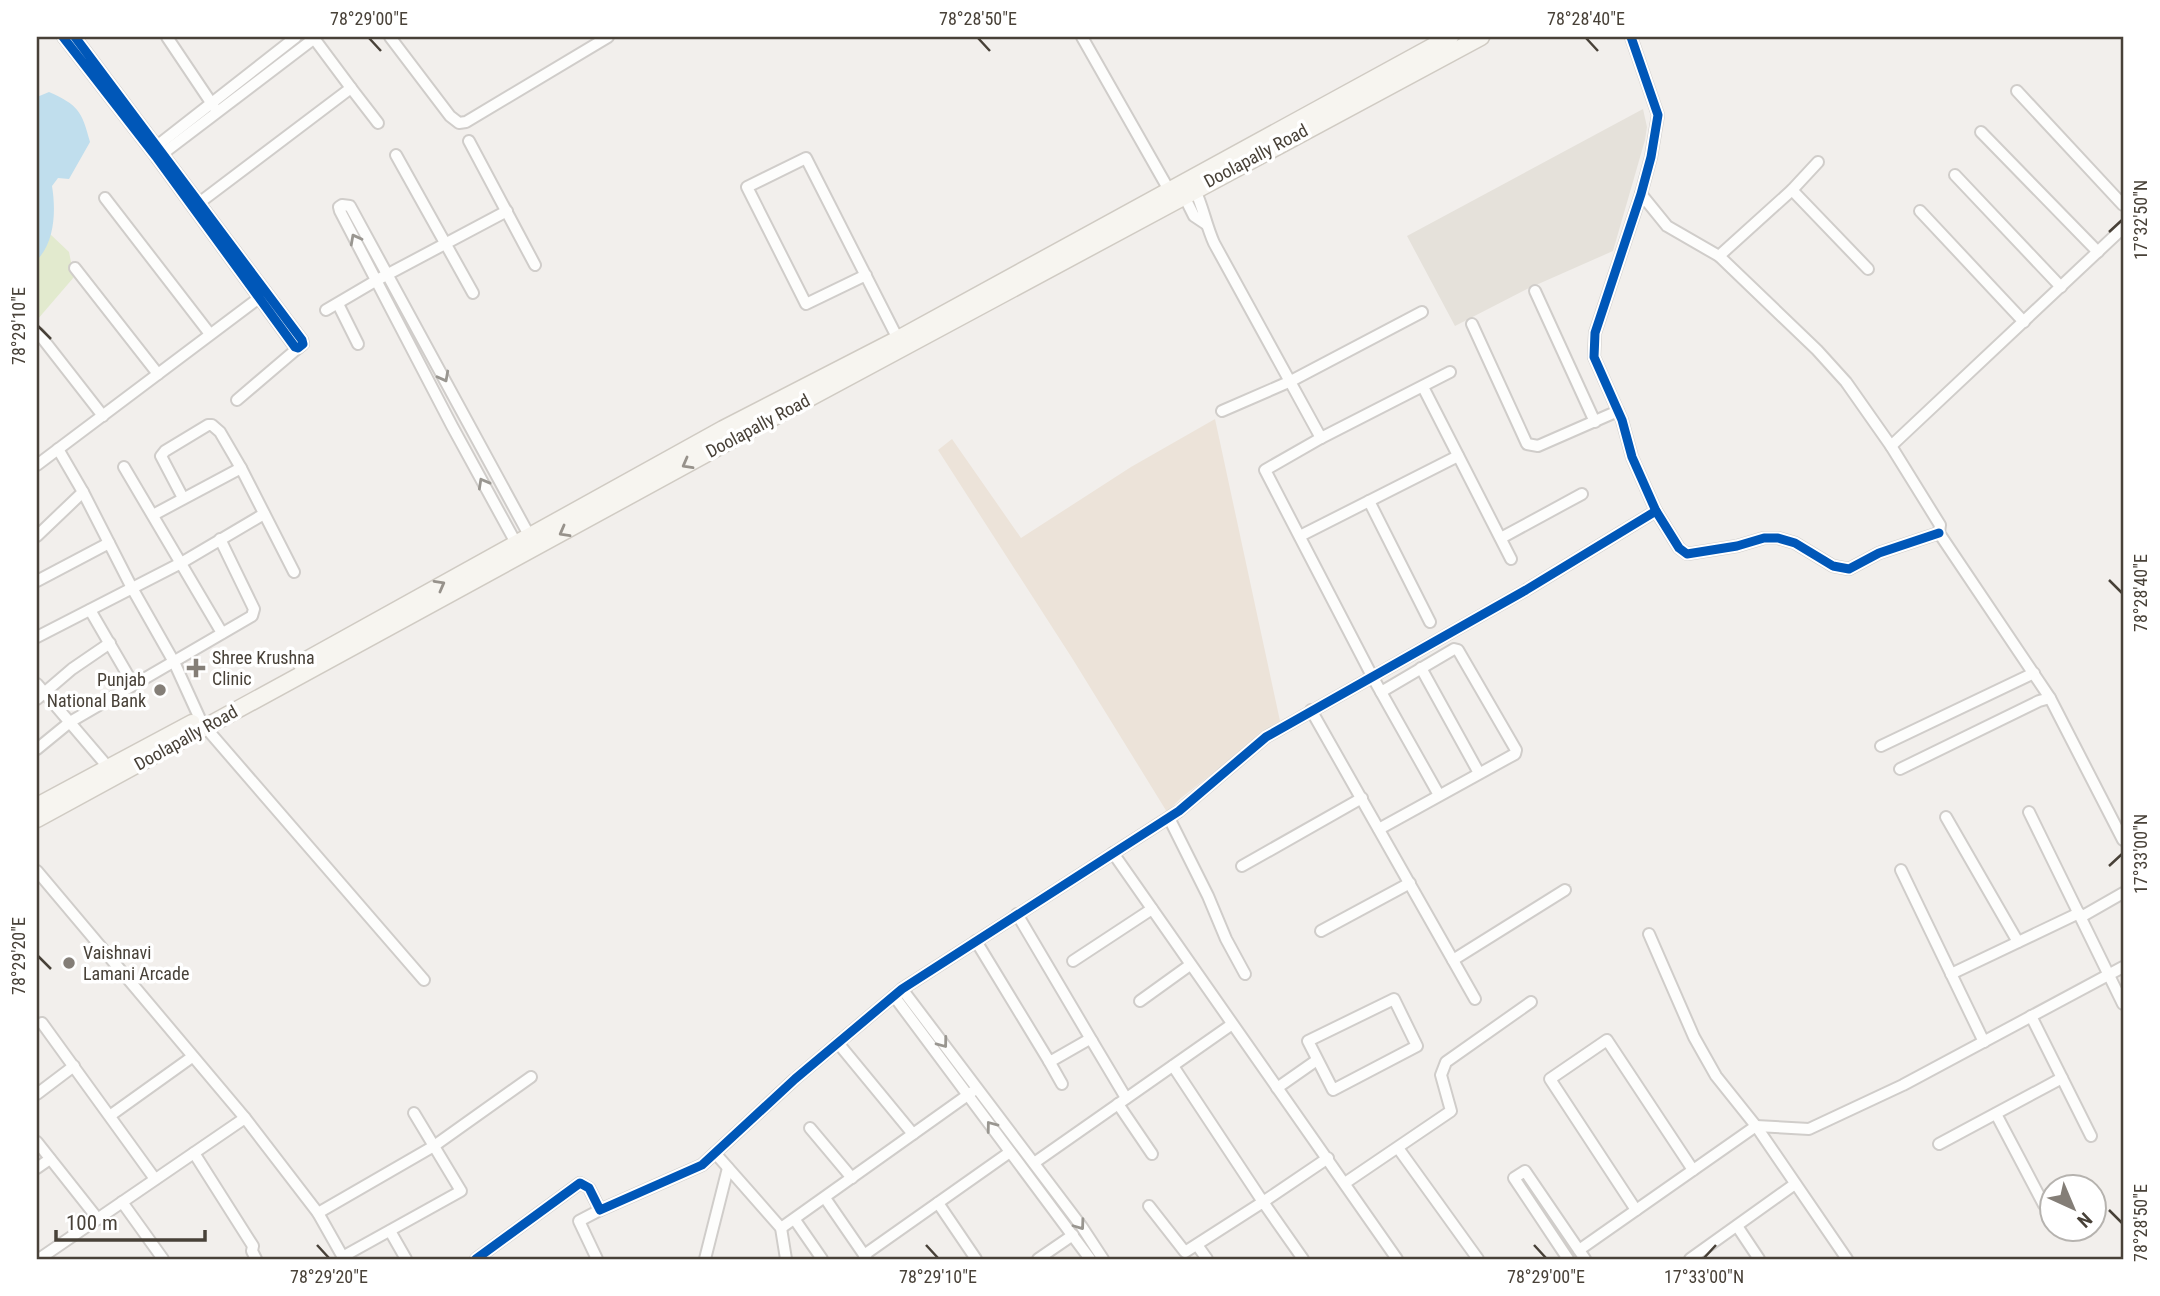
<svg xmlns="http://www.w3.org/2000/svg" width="2160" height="1296" font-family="'Roboto Condensed',sans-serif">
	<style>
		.residential { fill: #e5e1da }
		.commercial { fill: #ece3d9 }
		.green { fill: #e2eace }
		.water { fill: #c0deed }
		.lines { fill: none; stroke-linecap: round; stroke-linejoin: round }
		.minor-casing { stroke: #d0cdca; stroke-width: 14 }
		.secondary-casing { stroke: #d0cbc3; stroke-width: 19 }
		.minor { stroke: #fdfdfc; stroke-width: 10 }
		.secondary { stroke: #f7f5f0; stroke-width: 16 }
		.cycleway-casing { stroke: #fff; stroke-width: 13 }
		.cycleway { stroke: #0057b8; stroke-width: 9 }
		.oneway { stroke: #999690 }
		.oneway2 { stroke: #97928b }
		.ticks { fill: none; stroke: #484138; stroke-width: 2.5 }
		.poi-dot { fill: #847e77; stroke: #fff; stroke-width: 2.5 }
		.labels { text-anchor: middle; stroke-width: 7; stroke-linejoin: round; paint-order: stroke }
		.street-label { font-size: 18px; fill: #484138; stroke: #fff }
		.poi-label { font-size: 18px; fill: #484138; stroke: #fff; text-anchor: start }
		.neatline { fill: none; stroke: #484138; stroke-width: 2.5 }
		.ticks-label { font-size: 18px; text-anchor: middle; fill: #484138 }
	</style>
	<rect width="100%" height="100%" fill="#f2efec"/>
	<!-- residential -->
	<path class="residential" d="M 1643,109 L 1647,127 L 1645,140 L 1613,251 L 1527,289 L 1455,326 L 1407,236 Z"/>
	<!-- commercial -->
	<path class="commercial" d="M 1215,419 L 1280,721 L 1181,798 L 1167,812 L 1072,658 L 938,450 L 952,439 L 1021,538 L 1131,467 Z"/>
	<!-- green -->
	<path class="green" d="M 50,234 L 69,252 L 74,277 L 37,320 L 37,251 Z"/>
	<!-- water -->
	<path class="water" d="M 49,92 C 78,105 82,111 90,142 L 69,179 L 58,178 L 52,186 C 56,210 55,242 37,260 L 37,97 Z"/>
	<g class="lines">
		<!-- minor casing -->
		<g class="minor-casing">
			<g id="minor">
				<path d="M 63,37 L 157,158 L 295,347 L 298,348 L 303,344 L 302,340 L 75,37"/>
				<path d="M 167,37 L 214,107"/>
				<path d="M 390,37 L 450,116 L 459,123 L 466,122 L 608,37"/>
				<path d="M 1082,37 L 1169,190"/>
				<path d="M 1631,37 L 1658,115 L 1651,157 L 1641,194 L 1595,333 L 1594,357 L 1622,420 L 1632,457 L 1656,511 L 1679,548 L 1687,554 L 1737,546 L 1764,538 L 1778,538 L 1795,543 L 1833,566 L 1849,569 L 1879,553 L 1939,533"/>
				<path d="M 351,88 L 378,123"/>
				<path d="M 2017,91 L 2123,205"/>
				<path d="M 1981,132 L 2098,252"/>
				<path d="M 469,141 L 535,265"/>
				<path d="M 153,149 L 296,37"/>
				<path d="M 396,155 L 473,293"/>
				<path d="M 157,158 L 316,37"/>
				<path d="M 1955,175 L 2061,287"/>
				<path d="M 1195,190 C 1203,207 1206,225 1214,243 L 1321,438"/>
				<path d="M 1792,190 L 1868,269"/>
				<path d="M 1641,194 L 1667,226 L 1719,256 L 1817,350 L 1846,382 L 1891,446 L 1940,525 L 1939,533 L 2050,698 L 2123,840"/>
				<path d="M 1184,196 L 1194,216 L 1206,224"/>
				<path d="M 105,198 L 210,334"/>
				<path d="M 195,206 L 351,88 L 313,37"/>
				<path d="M 1920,211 L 2024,322"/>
				<path d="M 1719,256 L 1792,190 L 1818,162"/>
				<path d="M 75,268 L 158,374"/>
				<path d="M 866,275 L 806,304 L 747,187 L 806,158 L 898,339"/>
				<path d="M 1535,291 L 1595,422"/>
				<path d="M 338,304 L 358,344"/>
				<path d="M 326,310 L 377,280 L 507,211"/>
				<path d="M 1472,324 L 1527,444 L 1538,446 L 1618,411"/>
				<path d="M 39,334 L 103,416"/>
				<path d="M 1423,387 L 1511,559"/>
				<path d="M 237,400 L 298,348"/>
				<path d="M 1222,411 L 1291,381 L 1422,312"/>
				<path d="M 1891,446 L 2123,228"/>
				<path d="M 58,449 L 83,492 L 132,588 L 174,662 L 200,719"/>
				<path d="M 37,465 L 263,295"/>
				<path d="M 124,467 L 222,633"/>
				<path d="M 183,498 L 161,456 L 165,451 L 208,425 L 212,425 L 220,432 L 241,468 L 294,572"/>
				<path d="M 1369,501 L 1430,622"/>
				<path d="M 153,515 L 241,468"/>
				<path d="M 37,536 L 83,492"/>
				<path d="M 1300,536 L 1458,456"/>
				<path d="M 1501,538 L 1582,494"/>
				<path d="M 516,543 L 452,426 L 340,211 L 339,207 L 342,205 L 350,206 L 529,535"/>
				<path d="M 37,581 L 109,543"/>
				<path d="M 90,610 L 133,684"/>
				<path d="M 37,637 L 181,563 L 264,514"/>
				<path d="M 1421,668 L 1479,773"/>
				<path d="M 37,684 L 108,767"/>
				<path d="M 37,699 L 72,669 L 110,643"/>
				<path d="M 1311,710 L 1475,999"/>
				<path d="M 206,728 L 424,980"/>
				<path d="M 1881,746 L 2034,673"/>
				<path d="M 37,749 L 70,722 L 252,616 L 254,609 L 220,539"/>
				<path d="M 1900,769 L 2039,701 L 2050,698"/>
				<path d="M 1439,795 L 1372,676 L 1265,470 L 1321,438 L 1450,372"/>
				<path d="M 2029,812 L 2123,1004"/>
				<path d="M 1946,817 L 2018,942"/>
				<path d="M 1169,818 L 1208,896 L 1226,939 L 1245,974"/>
				<path d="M 1379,829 L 1515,754 L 1516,750 L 1458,650 L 1454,649 L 1381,692"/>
				<path d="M 1113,853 L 1397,1259"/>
				<path d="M 1242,866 L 1362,798"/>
				<path d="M 1901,870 L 1984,1042"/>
				<path d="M 37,871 L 245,1118 L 318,1213 L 344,1259"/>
				<path d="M 1017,914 L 1092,1041"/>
				<path d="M 2081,917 L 2123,893"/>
				<path d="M 1321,931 L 1410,883"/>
				<path d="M 1649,934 L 1694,1037 L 1716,1076 L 1756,1126 L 1847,1259"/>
				<path d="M 976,941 L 1049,1061 L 1053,1060 L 1088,1040 L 1092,1041 L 1126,1098"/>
				<path d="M 1453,960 L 1565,890"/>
				<path d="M 1073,961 L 1152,909"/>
				<path d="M 1951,974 L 2079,913"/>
				<path d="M 902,989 L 1082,1227 L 1103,1259"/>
				<path d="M 894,996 L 1090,1259"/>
				<path d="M 1394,999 L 1417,1046 L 1333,1090 L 1308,1041 Z"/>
				<path d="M 1140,1001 L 1190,965"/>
				<path d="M 2031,1016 L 2091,1136"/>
				<path d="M 42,1023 L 155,1179"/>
				<path d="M 838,1043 L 913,1134"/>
				<path d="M 1049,1061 L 1062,1084"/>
				<path d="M 1173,1066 L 1263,1202 L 1328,1158"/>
				<path d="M 1277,1088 L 1317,1060"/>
				<path d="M 37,1094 L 74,1066"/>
				<path d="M 1118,1104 L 1152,1154"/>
				<path d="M 1996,1114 L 2044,1205"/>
				<path d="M 111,1115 L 192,1057"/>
				<path d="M 810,1128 L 852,1178"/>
				<path d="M 37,1142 L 98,1219"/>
				<path d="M 1939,1144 L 2062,1078"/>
				<path d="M 1398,1148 L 1478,1259"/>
				<path d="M 194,1153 L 253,1246 L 252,1251 L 256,1259"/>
				<path d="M 715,1153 L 781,1228 L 786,1259"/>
				<path d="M 1034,1163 L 1231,1025"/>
				<path d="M 37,1168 L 50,1159"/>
				<path d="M 1345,1183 L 1451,1111 L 1441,1075 L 1446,1062 L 1531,1002"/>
				<path d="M 825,1198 L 867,1259"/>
				<path d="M 122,1202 L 163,1259"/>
				<path d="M 938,1203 L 976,1259"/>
				<path d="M 1149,1206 L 1185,1252 L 1263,1202 L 1303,1259"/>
				<path d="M 1636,1210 L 1550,1079 L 1607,1040 L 1693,1170"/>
				<path d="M 318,1213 L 434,1146 L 531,1077"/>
				<path d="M 795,1220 L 822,1259"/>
				<path d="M 1737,1226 L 1759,1259"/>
				<path d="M 781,1228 L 972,1092"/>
				<path d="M 390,1231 L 406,1259"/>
				<path d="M 1197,1245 L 1207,1259"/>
				<path d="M 1579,1250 L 1756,1126 L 1809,1129 L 1903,1085 L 2123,967"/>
				<path d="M 864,1255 L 1010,1152"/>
				<path d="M 344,1256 L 461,1191 L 414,1113"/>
				<path d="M 39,1259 L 245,1118"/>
				<path d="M 476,1259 L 580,1183 L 589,1188 L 600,1210 L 702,1165 L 795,1079 L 902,989 L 1179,811 L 1266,737 L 1526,590 L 1656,511"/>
				<path d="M 597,1259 L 579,1221 L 600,1210"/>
				<path d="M 705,1259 L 728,1168"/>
				<path d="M 1038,1259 L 1073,1235"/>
				<path d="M 1568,1259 L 1514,1178 L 1525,1171 L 1585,1259"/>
				<path d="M 1690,1259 L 1795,1184"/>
			</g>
		</g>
		<!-- secondary casing -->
		<g class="secondary-casing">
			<g id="secondary">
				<path d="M 301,663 L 723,429 L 898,339 L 1450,37"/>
				<path d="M 37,806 L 192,723"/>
				<path d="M 37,819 L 746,432 L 1481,37"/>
			</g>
		</g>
		<!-- minor -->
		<use href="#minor" class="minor"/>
		<!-- secondary -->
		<use href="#secondary" class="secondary"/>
		<!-- cycleway casing -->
		<g class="cycleway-casing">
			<g id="cycleway">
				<path d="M 63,37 L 157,158 L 295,347 L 298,348 L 303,344 L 302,340 L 75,37"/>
				<path d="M 1631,37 L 1658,115 L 1651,157 L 1641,194 L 1595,333 L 1594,357 L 1622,420 L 1632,457 L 1656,511 L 1679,548 L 1687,554 L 1737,546 L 1764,538 L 1778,538 L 1795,543 L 1833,566 L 1849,569 L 1879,553 L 1939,533"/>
				<path d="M 476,1259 L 580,1183 L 589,1188 L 600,1210 L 702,1165 L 795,1079 L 902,989 L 1179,811 L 1266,737 L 1526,590 L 1656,511"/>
			</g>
		</g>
		<!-- cycleway -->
		<use href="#cycleway" class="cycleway"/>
	</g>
	<!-- one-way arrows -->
	<defs><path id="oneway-chevron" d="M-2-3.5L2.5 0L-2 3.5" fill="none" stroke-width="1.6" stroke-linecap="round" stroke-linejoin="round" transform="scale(1.75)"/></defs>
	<g class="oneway">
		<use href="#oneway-chevron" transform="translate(355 239) rotate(-118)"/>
		<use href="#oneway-chevron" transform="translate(444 377) rotate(62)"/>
		<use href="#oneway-chevron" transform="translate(483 483) rotate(-119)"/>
		<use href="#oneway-chevron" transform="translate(943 1043) rotate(53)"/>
		<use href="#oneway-chevron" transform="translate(991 1126) rotate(-127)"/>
		<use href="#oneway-chevron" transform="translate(1080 1225) rotate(54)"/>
	</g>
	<g class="oneway2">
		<use href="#oneway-chevron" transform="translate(687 464) rotate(151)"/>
		<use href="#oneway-chevron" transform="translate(564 532) rotate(151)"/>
		<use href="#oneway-chevron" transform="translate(440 585) rotate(-29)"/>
	</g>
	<!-- ticks -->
	<path class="ticks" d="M 369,38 L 381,51M 978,38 L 990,51M 1586,38 L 1598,51M 2109,232 L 2122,220M 38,326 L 51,339M 2109,580 L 2122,593M 2109,866 L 2122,854M 38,956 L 51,969M 2109,1210 L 2122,1223M 317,1245 L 329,1258M 926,1245 L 938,1258M 1534,1245 L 1546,1258M 1704,1258 L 1716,1245"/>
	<!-- markers -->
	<g class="poi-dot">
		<path d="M192.5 657.5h7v7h7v7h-7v7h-7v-7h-7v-7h7z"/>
		<circle cx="160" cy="690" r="7"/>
		<circle cx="69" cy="963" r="7"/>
	</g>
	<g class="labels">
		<!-- street labels -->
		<g class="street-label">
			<text transform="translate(1256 156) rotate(-28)" y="6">Doolapally Road</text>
			<text transform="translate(758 426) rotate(-28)" y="6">Doolapally Road</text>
			<text transform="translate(186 738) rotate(-29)" y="6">Doolapally Road</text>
		</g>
		<!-- poi labels -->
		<g class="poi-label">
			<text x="212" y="664">Shree Krushna<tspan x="212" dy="21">Clinic</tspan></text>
			<text x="146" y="686" text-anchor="end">Punjab<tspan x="146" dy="21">National Bank</tspan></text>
			<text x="83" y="959">Vaishnavi<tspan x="83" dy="21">Lamani Arcade</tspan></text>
		</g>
	</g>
	<!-- border -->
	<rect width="2160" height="1296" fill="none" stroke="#ffffff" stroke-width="77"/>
	<!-- north arrow -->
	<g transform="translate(2073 1208) rotate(136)"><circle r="33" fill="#ffffff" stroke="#b6b3af" stroke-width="2"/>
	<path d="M0-5L12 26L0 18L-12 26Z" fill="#847e77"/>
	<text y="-10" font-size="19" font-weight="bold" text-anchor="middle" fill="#484138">N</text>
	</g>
	<!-- scale -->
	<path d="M56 1230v10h149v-10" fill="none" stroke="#484138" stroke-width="3.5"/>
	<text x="66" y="1230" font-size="21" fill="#484138" stroke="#ffffff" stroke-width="5" paint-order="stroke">100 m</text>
	<rect x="38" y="38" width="2084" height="1220" class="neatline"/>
	<g class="ticks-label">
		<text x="369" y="25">78°29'00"E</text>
		<text x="978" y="25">78°28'50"E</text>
		<text x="1586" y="25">78°28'40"E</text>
		<text transform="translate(2141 220) rotate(-90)" y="6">17°32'50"N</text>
		<text transform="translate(19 326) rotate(-90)" y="6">78°29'10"E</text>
		<text transform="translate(2141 593) rotate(-90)" y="6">78°28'40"E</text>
		<text transform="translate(2141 854) rotate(-90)" y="6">17°33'00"N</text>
		<text transform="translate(19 956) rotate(-90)" y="6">78°29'20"E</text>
		<text transform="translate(2141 1223) rotate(-90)" y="6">78°28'50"E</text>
		<text x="329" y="1283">78°29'20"E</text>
		<text x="938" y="1283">78°29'10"E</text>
		<text x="1546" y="1283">78°29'00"E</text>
		<text x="1704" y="1283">17°33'00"N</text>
	</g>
</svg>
